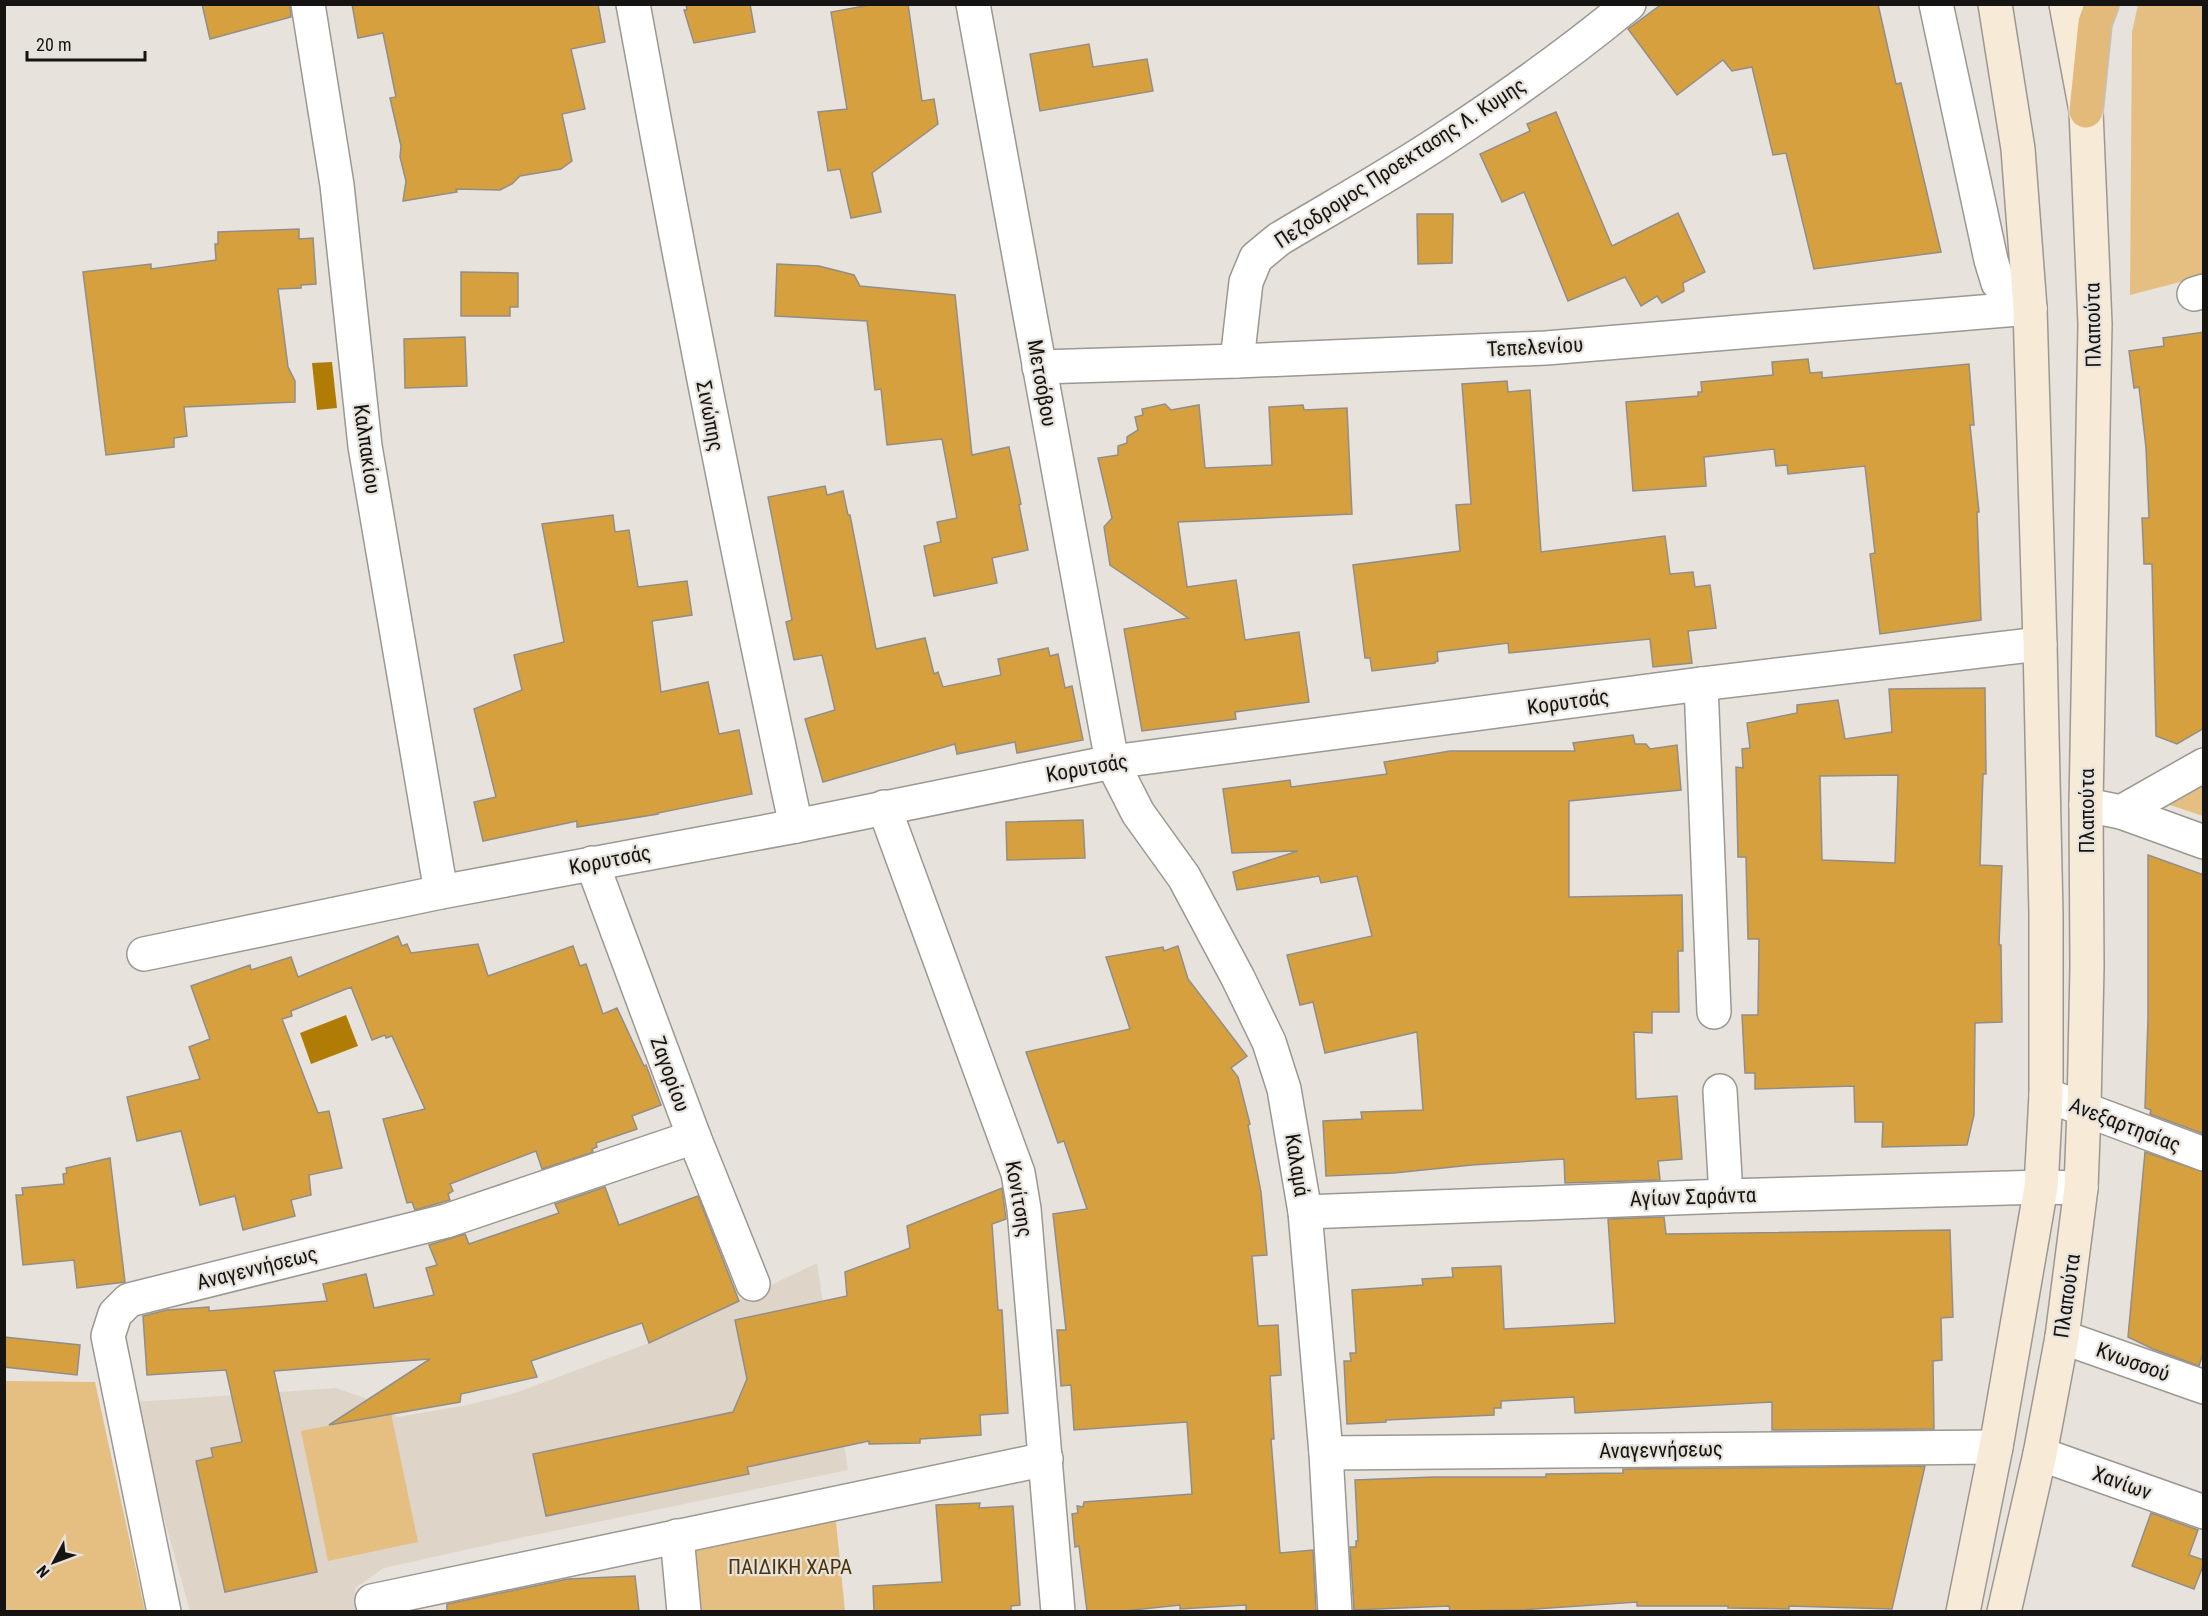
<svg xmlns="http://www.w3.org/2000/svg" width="2208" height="1616" font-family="'Roboto Condensed',sans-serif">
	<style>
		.built { fill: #ded5c8 }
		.green { fill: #e5be81 }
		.water { fill: #b07c06 }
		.building { fill: #d6a03f; stroke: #928e87; stroke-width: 1.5; fill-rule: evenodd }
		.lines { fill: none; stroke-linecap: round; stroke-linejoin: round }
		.street-casing { stroke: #9c9891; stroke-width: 36 }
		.secondary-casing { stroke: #9c9891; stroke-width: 36 }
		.highway-casing { stroke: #c2c2c1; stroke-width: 36 }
		.street { stroke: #fff; stroke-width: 33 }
		.secondary { stroke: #f7ead7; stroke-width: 33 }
		.highway { stroke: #e3ba7a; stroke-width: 33 }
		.labels { text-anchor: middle; stroke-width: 4.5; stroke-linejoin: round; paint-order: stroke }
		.street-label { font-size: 21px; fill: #151412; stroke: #e7e3dc }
		.park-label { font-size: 21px; fill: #4a340b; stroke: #e7e3dc }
	</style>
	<rect width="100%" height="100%" fill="#e7e3dc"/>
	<!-- built -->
	<path class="built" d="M 817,1263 L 848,1470 L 515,1539 L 384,1568 L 355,1588 L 360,1611 L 190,1611 L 147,1458 L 136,1402 L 336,1388 L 368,1399 L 398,1417 L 467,1405 L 515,1393 L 649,1343 Z"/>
	<!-- green -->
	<g class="green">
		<path d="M 2138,5 L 2203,5 L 2203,276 L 2130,295 L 2132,32 Z"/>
		<path d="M 2203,783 L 2203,816 L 2164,803 Z"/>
		<path d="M 5,1381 L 95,1382 L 145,1611 L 5,1611 Z"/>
		<path d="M 391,1413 L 418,1542 L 328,1561 L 301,1431 Z"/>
		<path d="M 835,1512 L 845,1611 L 691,1611 L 685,1544 Z"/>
	</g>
	<!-- water -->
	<g class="water">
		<path d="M 332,362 L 337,408 L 317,410 L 312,363 Z"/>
		<path d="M 346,1015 L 358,1046 L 311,1064 L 300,1033 Z"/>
	</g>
	<!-- building -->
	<g class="building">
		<path d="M 202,4 L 290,4 L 291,17 L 210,39 Z"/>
		<path d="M 352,4 L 598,4 L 605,42 L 571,49 L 585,109 L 562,114 L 572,161 L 561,169 L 520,176 L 512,184 L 500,190 L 456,189 L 457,192 L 403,201 L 406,181 L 400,157 L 401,146 L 390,98 L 396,97 L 383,33 L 358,38 Z"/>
		<path d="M 686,4 L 750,4 L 755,32 L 694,43 L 684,10 L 687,10 Z"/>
		<path d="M 875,4 L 908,4 L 922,101 L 934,99 L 938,124 L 872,173 L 881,212 L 851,218 L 840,169 L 828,171 L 818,112 L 847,109 L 831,12 Z"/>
		<path d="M 1662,4 L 1878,4 L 1896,84 L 1901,83 L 1941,252 L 1814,269 L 1786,153 L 1773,155 L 1752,67 L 1732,71 L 1723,60 L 1677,95 L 1628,29 Z"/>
		<path d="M 1089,44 L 1093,67 L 1147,59 L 1153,91 L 1040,111 L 1030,54 Z"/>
		<path d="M 1556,112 L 1612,246 L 1678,213 L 1705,272 L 1683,283 L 1684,291 L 1662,303 L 1657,296 L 1641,306 L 1625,277 L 1568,301 L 1524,192 L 1502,202 L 1480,154 L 1530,131 L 1527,124 Z"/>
		<path d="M 1417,214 L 1453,214 L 1452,263 L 1418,264 Z"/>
		<path d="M 299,229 L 299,239 L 313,238 L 316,284 L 301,285 L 301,288 L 278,289 L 288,367 L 295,381 L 295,402 L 184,407 L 187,436 L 174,438 L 174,447 L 106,455 L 83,272 L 151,264 L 151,269 L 216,260 L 215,244 L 218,244 L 218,232 Z"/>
		<path d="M 777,264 L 819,266 L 854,275 L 860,286 L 955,295 L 972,455 L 1009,447 L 1021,504 L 1019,505 L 1028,550 L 992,558 L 997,583 L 934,596 L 924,546 L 941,542 L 937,522 L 957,518 L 942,439 L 887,445 L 881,389 L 875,390 L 867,321 L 775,316 Z"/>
		<path d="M 461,272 L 518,273 L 518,307 L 510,307 L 510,316 L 461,316 Z"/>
		<path d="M 2204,332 L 2204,728 L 2177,744 L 2156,736 L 2152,564 L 2144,564 L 2142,518 L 2149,518 L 2146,448 L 2139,387 L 2134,388 L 2129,351 L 2164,346 L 2163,338 Z"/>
		<path d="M 465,337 L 467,386 L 405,388 L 404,339 Z"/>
		<path d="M 1808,359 L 1810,373 L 1822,372 L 1822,378 L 1969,364 L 1974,425 L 1970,425 L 1979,512 L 1977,512 L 1981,620 L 1880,634 L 1870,554 L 1875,553 L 1865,466 L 1788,474 L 1787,465 L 1776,466 L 1774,449 L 1704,457 L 1706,486 L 1633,491 L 1626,402 L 1698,396 L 1698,392 L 1702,392 L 1701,382 L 1773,375 L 1772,362 Z"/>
		<path d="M 1507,381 L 1508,392 L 1530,390 L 1541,552 L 1665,536 L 1670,574 L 1693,572 L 1695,587 L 1710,585 L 1716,628 L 1688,631 L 1692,663 L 1653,667 L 1650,639 L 1509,653 L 1508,643 L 1437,652 L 1438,661 L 1435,662 L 1435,663 L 1372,671 L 1370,658 L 1365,658 L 1353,565 L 1460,551 L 1456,505 L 1471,504 L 1462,384 Z"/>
		<path d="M 1165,404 L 1171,410 L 1199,405 L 1205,468 L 1272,465 L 1269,407 L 1303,405 L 1304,410 L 1347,408 L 1352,514 L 1178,522 L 1187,587 L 1236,580 L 1245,640 L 1299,632 L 1309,702 L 1235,712 L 1236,719 L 1142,731 L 1124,629 L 1188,618 L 1110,565 L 1104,527 L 1112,518 L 1098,458 L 1118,455 L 1118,446 L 1127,443 L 1127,437 L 1138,430 L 1135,417 L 1143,415 L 1142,409 Z"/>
		<path d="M 825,486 L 827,495 L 843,491 L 848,515 L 850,515 L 876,649 L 925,638 L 934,674 L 938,672 L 943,687 L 1001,675 L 998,659 L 1048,648 L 1050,656 L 1058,654 L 1065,688 L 1072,686 L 1083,740 L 1017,753 L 1015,742 L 957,754 L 955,744 L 823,782 L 805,719 L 835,710 L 822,655 L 794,660 L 786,622 L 792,620 L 768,497 Z"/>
		<path d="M 613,515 L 615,532 L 629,530 L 638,587 L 687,581 L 692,615 L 652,621 L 661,692 L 708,682 L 719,734 L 739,730 L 752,794 L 658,813 L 658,814 L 577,827 L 577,821 L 483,841 L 474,802 L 496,797 L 474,709 L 522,690 L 514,655 L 564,642 L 542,524 Z"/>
		<path d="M 1985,688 L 1986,774 L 1983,774 L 1980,865 L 2002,866 L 1999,945 L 2001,945 L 2002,1022 L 1975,1023 L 1974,1115 L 1967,1145 L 1882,1147 L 1883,1122 L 1855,1122 L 1854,1086 L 1755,1089 L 1755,1073 L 1745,1073 L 1742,1015 L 1758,1015 L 1759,939 L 1748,939 L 1746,857 L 1738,857 L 1736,767 L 1743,768 L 1742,749 L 1750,748 L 1747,723 L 1797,713 L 1797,705 L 1838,700 L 1845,739 L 1892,732 L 1889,689 ZM 1898,775 L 1895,863 L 1822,860 L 1820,776 Z"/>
		<path d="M 1633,735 L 1635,744 L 1646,744 L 1650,749 L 1677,745 L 1681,790 L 1569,801 L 1569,897 L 1682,895 L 1683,951 L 1678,951 L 1679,1012 L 1652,1012 L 1652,1033 L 1634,1032 L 1636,1099 L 1677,1096 L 1682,1159 L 1658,1161 L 1660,1180 L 1565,1183 L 1564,1159 L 1472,1165 L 1394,1173 L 1326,1176 L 1323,1121 L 1362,1119 L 1361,1112 L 1423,1110 L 1417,1032 L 1325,1053 L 1313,1002 L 1300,1005 L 1287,955 L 1372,936 L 1357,876 L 1321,883 L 1319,876 L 1237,890 L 1233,872 L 1298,851 L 1232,853 L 1223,789 L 1290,780 L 1291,787 L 1387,774 L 1384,762 L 1450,751 L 1575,751 L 1573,743 Z"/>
		<path d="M 1083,820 L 1085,858 L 1007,860 L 1006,822 Z"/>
		<path d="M 2148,855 L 2204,875 L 2204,1134 L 2150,1114 L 2151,1110 L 2145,1108 L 2148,1019 Z"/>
		<path d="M 398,936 L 402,946 L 407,944 L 411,953 L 478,944 L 488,976 L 573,946 L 580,966 L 586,964 L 603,1014 L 617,1008 L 644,1066 L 646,1065 L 661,1105 L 632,1116 L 637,1129 L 596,1143 L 597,1147 L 592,1149 L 593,1152 L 542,1169 L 536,1151 L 450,1184 L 453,1191 L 448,1194 L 450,1200 L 415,1210 L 412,1202 L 407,1203 L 383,1119 L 425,1109 L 392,1036 L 386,1038 L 385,1035 L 372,1040 L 351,987 L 291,1011 L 292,1016 L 282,1019 L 318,1113 L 329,1111 L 342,1168 L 309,1175 L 311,1195 L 291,1200 L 295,1216 L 243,1230 L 235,1196 L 200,1205 L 181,1131 L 137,1141 L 127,1097 L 200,1079 L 189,1047 L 210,1039 L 191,986 L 250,965 L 251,970 L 291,957 L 298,977 Z"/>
		<path d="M 1178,946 L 1188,979 L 1247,1056 L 1231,1068 L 1238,1077 L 1250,1124 L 1248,1125 L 1261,1192 L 1267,1255 L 1252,1256 L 1258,1326 L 1278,1325 L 1281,1375 L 1270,1376 L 1274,1439 L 1271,1439 L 1280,1553 L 1313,1550 L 1316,1611 L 1246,1611 L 1246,1605 L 1180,1609 L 1180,1605 L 1124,1611 L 1087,1611 L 1079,1546 L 1075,1547 L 1072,1514 L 1078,1513 L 1077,1506 L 1083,1507 L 1084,1502 L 1192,1494 L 1187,1422 L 1074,1430 L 1071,1385 L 1061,1386 L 1057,1330 L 1066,1330 L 1053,1214 L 1087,1209 L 1064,1141 L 1058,1143 L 1026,1052 L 1130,1029 L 1106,957 L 1163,947 L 1164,951 Z"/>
		<path d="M 2145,1152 L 2204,1172 L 2204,1350 L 2199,1366 L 2153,1349 L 2128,1337 Z"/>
		<path d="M 110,1158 L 125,1282 L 77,1288 L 74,1260 L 23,1265 L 16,1195 L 23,1195 L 22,1188 L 64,1184 L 63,1174 L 67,1173 L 66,1168 Z"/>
		<path d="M 605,1187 L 619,1225 L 698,1196 L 739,1301 L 649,1343 L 642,1323 L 531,1361 L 537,1377 L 461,1394 L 460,1402 L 329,1425 L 430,1359 L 274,1371 L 317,1572 L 225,1592 L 196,1461 L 213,1457 L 211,1448 L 242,1442 L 226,1370 L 147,1375 L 143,1316 L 167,1310 L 209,1307 L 209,1311 L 327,1301 L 323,1284 L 366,1274 L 374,1308 L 434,1295 L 426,1268 L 437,1265 L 429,1245 L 465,1234 L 469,1244 L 559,1213 L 555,1204 Z"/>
		<path d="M 1002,1188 L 1006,1219 L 992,1224 L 998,1310 L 1002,1310 L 1008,1413 L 980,1415 L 981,1435 L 920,1439 L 920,1443 L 869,1444 L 869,1441 L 747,1467 L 749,1474 L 546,1516 L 533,1454 L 733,1412 L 747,1379 L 735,1320 L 847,1296 L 845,1272 L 910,1248 L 907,1226 Z"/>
		<path d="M 1664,1217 L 1666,1234 L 1950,1230 L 1953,1317 L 1941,1318 L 1942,1360 L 1933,1361 L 1934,1429 L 1772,1430 L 1772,1402 L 1575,1413 L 1574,1397 L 1501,1401 L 1501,1408 L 1494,1408 L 1494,1415 L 1386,1420 L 1386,1422 L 1347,1424 L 1344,1361 L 1351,1361 L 1350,1353 L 1356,1353 L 1352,1290 L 1423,1285 L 1422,1279 L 1453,1277 L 1452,1268 L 1501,1266 L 1504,1329 L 1615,1323 L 1608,1219 Z"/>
		<path d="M 4,1337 L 80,1345 L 77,1375 L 4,1367 Z"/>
		<path d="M 1925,1466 L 1892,1609 L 1789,1606 L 1789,1609 L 1728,1608 L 1728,1606 L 1637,1606 L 1637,1602 L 1521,1610 L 1450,1611 L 1449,1606 L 1354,1610 L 1350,1547 L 1356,1547 L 1356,1541 L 1358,1541 L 1355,1480 L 1434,1477 L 1546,1477 L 1546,1474 L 1623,1473 L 1623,1469 Z"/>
		<path d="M 980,1503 L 979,1508 L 1013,1506 L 1020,1605 L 1011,1606 L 1011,1611 L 874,1611 L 873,1586 L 942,1582 L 936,1505 Z"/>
		<path d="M 2151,1513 L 2198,1530 L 2189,1555 L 2204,1560 L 2204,1563 L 2194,1589 L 2132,1566 Z"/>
		<path d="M 635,1576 L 639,1611 L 447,1611 L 447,1604 L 568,1579 Z"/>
	</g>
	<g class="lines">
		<!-- street casing -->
		<g class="street-casing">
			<g id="street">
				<path d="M 308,4 L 337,185 L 365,446 L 441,892"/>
				<path d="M 633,4 C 683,279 737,553 796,826"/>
				<path d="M 973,4 L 1112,762 L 1138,813 L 1184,877 L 1238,978 L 1269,1042 L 1284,1089 L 1305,1212 L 1326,1453 L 1335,1612"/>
				<path d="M 1936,4 L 1991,260 L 1998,283 L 2030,308"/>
				<path d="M 2194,294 L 2204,291"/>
				<path d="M 1237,361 L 1246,282 L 1256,258 L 1279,239 C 1334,206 1390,175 1444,139 C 1508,97 1570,53 1629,4"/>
				<path d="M 1039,367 L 1237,361 L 1546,348 L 2030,308"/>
				<path d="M 1701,684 L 1714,1012"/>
				<path d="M 2086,805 L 2121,812 L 2204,842"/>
				<path d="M 884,807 L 1018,1173 L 1024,1209 L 1058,1612"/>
				<path d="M 2121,812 L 2204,765"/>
				<path d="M 592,863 L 694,1137 L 753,1284"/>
				<path d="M 144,954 L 441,892 L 796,826 L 1112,762 L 1701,684 L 2040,644"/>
				<path d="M 1720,1091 L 1726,1196"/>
				<path d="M 2046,1095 L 2204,1154"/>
				<path d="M 1305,1212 L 1726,1196 L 2041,1187 L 2081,1188"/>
				<path d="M 2062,1337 L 2204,1387"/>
				<path d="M 1326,1453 L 1996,1447"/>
				<path d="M 2040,1454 L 2204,1512"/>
				<path d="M 677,1536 L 684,1612"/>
				<path d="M 164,1612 L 108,1336 L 115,1314 L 129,1300 L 446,1221 L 694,1137"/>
				<path d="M 375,1612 L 372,1601 L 1046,1459"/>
			</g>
		</g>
		<!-- secondary casing -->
		<g class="secondary-casing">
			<g id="secondary">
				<path d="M 1963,1612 L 1996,1447 L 2041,1187 L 2046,1095 L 2046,914 L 2040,644 L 2030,308 L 2018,149 L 1995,4"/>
				<path d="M 2004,1612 L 2040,1454 L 2062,1337 L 2081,1188 L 2084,1109 L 2087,967 L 2086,805 L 2095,324 L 2086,111 L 2066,4"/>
			</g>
		</g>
		<!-- highway casing -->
		<g class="highway-casing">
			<path id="highway" d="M 2086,111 L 2095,23 L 2102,4"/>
		</g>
		<!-- street -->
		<use href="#street" class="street"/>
		<!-- secondary -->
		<use href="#secondary" class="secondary"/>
		<!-- highway -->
		<use href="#highway" class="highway"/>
	</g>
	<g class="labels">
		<!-- street labels -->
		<g class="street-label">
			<text transform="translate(1400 163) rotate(-33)" y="7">Πεζοδρομος Προεκτασης Λ. Κυμης</text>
			<text transform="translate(2093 325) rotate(-91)" y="7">Πλαπούτα</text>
			<text transform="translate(1535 347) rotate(-3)" y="7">Τεπελενίου</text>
			<text transform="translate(1042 383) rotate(80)" y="7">Μετσόβου</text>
			<text transform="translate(710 416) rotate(79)" y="7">Σινώπης</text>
			<text transform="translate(367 449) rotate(82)" y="7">Καλπακίου</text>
			<text transform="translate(1568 702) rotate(-8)" y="7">Κορυτσάς</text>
			<text transform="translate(1087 768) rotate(-10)" y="7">Κορυτσάς</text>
			<text transform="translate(2087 811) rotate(-90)" y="7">Πλαπούτα</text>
			<text transform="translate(610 860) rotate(-11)" y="7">Κορυτσάς</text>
			<text transform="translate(670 1074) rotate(70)" y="7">Ζαγορίου</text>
			<text transform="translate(2125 1125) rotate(21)" y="7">Ανεξαρτησίας</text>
			<text transform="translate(1297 1165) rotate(81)" y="7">Καλαμά</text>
			<text transform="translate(1693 1197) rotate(-2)" y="7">Αγίων Σαράντα</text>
			<text transform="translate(1019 1199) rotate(80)" y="7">Κονίτσης</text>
			<text transform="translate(257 1268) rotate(-14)" y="7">Αναγεννήσεως</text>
			<text transform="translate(2067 1296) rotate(-82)" y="7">Πλαπούτα</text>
			<text transform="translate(2133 1362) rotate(20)" y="7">Κνωσσού</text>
			<text transform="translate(1661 1450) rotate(-1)" y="7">Αναγεννήσεως</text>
			<text transform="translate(2122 1483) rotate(20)" y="7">Χανίων</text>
		</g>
		<!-- park labels -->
		<g class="park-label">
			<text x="790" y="1574">ΠΑΙΔΙΚΗ ΧΑΡΑ</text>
		</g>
	</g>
	<!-- border -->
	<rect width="2208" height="1616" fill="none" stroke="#151412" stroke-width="12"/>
	<!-- north arrow -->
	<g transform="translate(54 1562) rotate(229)" stroke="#e7e3dc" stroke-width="4.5" paint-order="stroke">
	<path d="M0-4.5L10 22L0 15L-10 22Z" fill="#151412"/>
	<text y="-9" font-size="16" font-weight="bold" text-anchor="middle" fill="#151412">N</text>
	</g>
	<!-- scale -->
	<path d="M27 51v9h118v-9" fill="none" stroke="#151412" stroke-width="3"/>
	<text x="36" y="51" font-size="18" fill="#151412" stroke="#e7e3dc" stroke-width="4.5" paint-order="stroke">20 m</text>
</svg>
